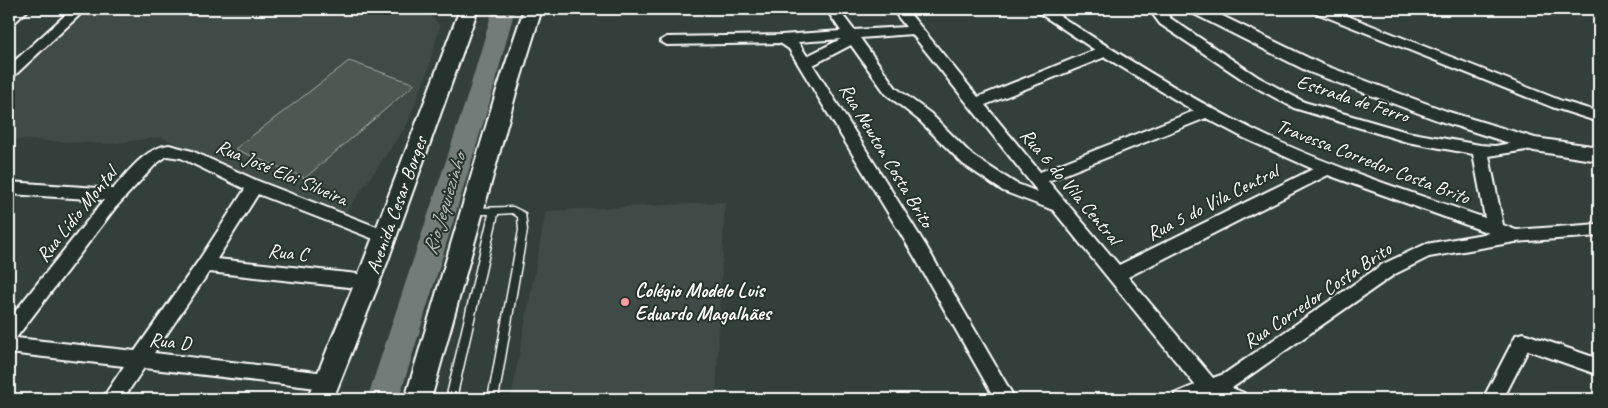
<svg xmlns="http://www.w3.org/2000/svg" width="1608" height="408" font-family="Caveat,sans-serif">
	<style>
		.built { fill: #404c47 }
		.green { fill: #4d5853; stroke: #a6aca9 }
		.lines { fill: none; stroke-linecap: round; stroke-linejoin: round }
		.river { fill: #737b78; fill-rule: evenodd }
		.service-casing { stroke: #fff; stroke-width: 3 }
		.minor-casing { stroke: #fff; stroke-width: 4 }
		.tertiary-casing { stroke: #fff; stroke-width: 4 }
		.secondary-casing { stroke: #fff; stroke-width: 4 }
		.service { fill: #26332d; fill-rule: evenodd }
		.minor { fill: #26332d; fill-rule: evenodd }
		.tertiary { fill: #26332d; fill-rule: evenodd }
		.secondary { fill: #26332d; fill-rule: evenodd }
		.poi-dot { fill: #ff9aa2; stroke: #26332d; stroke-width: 2 }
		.labels { text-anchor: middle; stroke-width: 4; stroke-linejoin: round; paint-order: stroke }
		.street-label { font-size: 20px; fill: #fff; stroke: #26332d }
		.poi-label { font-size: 20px; font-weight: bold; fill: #fff; stroke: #26332d; text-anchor: start }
		.water-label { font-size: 21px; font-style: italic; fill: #b9bdbc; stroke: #26332d }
	</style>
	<rect width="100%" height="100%" fill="#333f3a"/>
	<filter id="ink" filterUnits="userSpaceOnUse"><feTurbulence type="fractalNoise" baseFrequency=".02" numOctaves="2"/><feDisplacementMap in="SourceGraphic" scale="10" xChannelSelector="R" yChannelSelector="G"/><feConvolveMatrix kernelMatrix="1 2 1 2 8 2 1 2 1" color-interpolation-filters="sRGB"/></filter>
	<g filter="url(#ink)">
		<!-- built -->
		<g class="built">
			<path d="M 90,9 L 425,9 L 440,26 L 427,73 L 407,125 L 342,218 L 161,137 L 109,144 L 9,139 L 9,84 Z"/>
			<path d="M 725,202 L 716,393 L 630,399 L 511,399 L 546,211 Z"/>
		</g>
		<!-- green -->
		<path class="green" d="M 349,61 L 415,84 L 305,178 L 235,149 Z"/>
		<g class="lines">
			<!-- river -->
			<path class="river" d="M 493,9 L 515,9 L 492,94 L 399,399 L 367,399 L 468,94 Z"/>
			<!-- service casing -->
			<g class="service-casing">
				<path id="service" d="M 513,207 L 525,213 L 527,230 L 498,399 L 488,399 L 519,230 L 518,217 L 512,213 L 498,214 L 456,399 L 446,399 L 489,214 L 472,214 L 468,211 L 472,208 Z"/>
			</g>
			<!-- minor casing -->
			<g class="minor-casing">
				<g id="minor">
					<path d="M 14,9 L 29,9 L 14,23 L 9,24 L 9,13 Z"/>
					<path d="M 72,9 L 86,9 L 14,76 L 9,77 L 9,66 Z"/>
					<path d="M 826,9 L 838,9 L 854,30 L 906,27 L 892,9 L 906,9 L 978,97 L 1095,50 L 1033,9 L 1049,9 C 1116,52 1183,95 1254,130 C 1329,167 1407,191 1485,218 L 1473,154 L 1407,142 L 1294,108 L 1248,83 L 1160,24 L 1149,9 L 1163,9 L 1170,18 L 1258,77 L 1304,102 L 1407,132 L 1480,145 L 1495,146 L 1534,139 L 1539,140 L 1542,144 L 1539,148 L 1489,156 L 1503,225 L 1516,230 L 1599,224 L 1599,236 L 1515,242 L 1429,257 L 1395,274 L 1232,388 L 1244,393 L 1247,399 L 1214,399 L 1209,397 L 1205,399 L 1173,399 L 1176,393 L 1195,385 L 1053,210 L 1003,191 L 963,164 L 920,121 L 886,94 L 851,45 L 813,65 L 926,246 L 1015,399 L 995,399 L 914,256 L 789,49 L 780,43 L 667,45 L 660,41 L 667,37 L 781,35 L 841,31 ZM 912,34 L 1038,192 L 1015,183 L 973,156 L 930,113 L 896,88 L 860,38 ZM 841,39 L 807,56 L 798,42 ZM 1105,57 L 1194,111 L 1040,172 L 985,105 ZM 1206,118 L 1244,138 L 1313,169 L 1119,265 L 1048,181 ZM 1328,175 L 1489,233 L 1426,244 L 1383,264 L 1224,374 L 1213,378 L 1128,277 Z"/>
					<path d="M 1312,9 L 1330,9 L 1562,101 L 1599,112 L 1599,122 L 1552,107 L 1314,12 Z"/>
					<path d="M 169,145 L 192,151 L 258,181 L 390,232 L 392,237 L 390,242 L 384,243 L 258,194 L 217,259 L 367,275 L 373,277 L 376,282 L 373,287 L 367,289 L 209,272 L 154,353 L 326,373 L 333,375 L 336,381 L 333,387 L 326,389 L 144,368 L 123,399 L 102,399 L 124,366 L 9,353 L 9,319 L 104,200 L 9,194 L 9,182 L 113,189 C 128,172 145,148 169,145 ZM 167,156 L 181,158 L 245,189 L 199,260 L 135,351 L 16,338 L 115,208 L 156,164 Z"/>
					<path d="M 1523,333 L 1599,359 L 1599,375 L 1528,350 L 1503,399 L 1483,399 L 1516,335 Z"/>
				</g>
			</g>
			<!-- tertiary casing -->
			<g class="tertiary-casing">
				<path id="tertiary" d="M 1188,9 L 1208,9 L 1321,64 L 1449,112 L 1535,138 L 1599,147 L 1599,161 L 1534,151 L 1437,120 L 1309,72 L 1190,12 Z"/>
			</g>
			<!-- secondary casing -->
			<g class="secondary-casing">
				<g id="secondary">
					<path d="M 460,9 L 478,9 L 387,263 L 333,399 L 307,399 L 363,263 Z"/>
					<path d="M 524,9 L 542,9 L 516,93 L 431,399 L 405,399 L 496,93 Z"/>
				</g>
			</g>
			<!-- service -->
			<use href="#service" class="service"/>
			<!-- minor -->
			<use href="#minor" class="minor"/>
			<!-- tertiary -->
			<use href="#tertiary" class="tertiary"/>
			<!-- secondary -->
			<use href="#secondary" class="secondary"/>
		</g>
	</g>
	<!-- markers -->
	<circle class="poi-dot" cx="625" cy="302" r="5"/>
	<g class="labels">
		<!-- street labels -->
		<g class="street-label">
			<text transform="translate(1353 98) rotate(18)" y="7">Estrada de Ferro</text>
			<text transform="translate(887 155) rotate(59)" y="7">Rua Newton Costa Brito</text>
			<text transform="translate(1373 161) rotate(21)" y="7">Travessa Corredor Costa Brito</text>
			<text transform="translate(282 172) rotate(23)" y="7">Rua José Eloi Silveira</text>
			<text transform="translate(1071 186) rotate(50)" y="7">Rua 6 do Vila Central</text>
			<text transform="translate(1212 202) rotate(-27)" y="7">Rua 5 do Vila Central</text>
			<text transform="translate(396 205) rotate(-70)" y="7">Avenida Cesar Borges</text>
			<text transform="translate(76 214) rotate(-51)" y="7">Rua Lídio Montal</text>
			<text transform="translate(288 252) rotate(6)" y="7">Rua C</text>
			<text transform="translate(1317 295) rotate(-34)" y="7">Rua Corredor Costa Brito</text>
			<text transform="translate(170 341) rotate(6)" y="7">Rua D</text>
		</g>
		<!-- poi labels -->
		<g class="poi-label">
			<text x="635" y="297">Colégio Modelo Luis<tspan x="635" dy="23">Eduardo Magalhães</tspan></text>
		</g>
		<!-- water labels -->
		<g class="water-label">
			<text transform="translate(444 204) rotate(-73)" y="7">Rio Jequiezinho</text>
		</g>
	</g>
	<!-- margin -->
	<rect width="1608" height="408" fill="none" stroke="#26332d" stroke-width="30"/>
	<rect x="15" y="15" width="1578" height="378" fill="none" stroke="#fff" stroke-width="2" filter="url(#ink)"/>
</svg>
